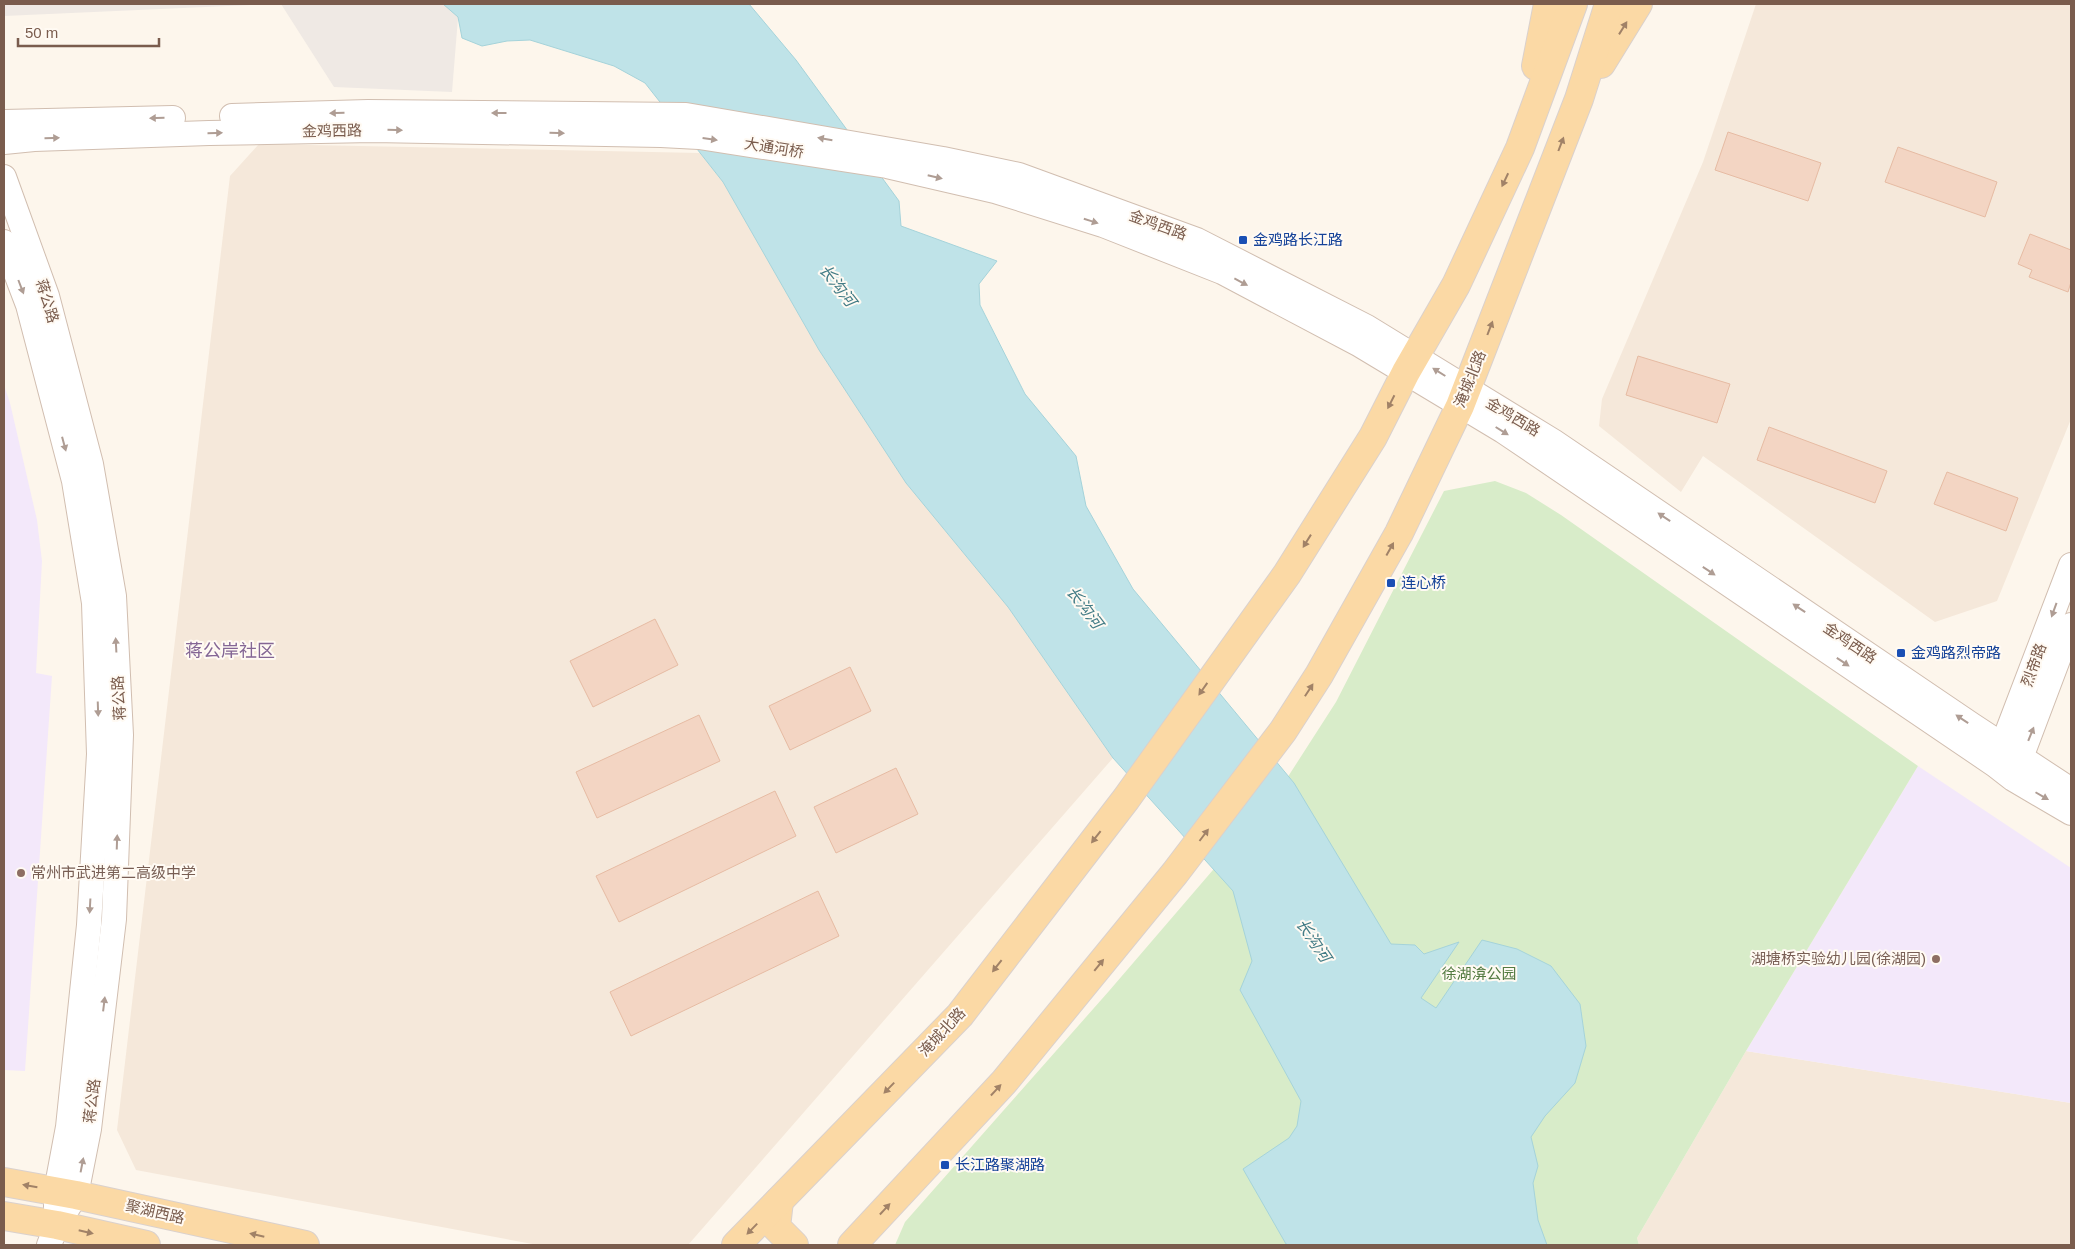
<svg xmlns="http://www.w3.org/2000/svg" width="2075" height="1249" font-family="Arial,'Noto Sans SC',sans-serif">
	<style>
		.residential { fill: #f5e8da }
		.industrial { fill: #efe9e4 }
		.education { fill: #f3e8fa }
		.green { fill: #d8ecc9 }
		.water { fill: #bfe3e8; stroke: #a5d3da }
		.building { fill: #f3d5c3; stroke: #e6bba3 }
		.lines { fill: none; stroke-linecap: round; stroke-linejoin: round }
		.minor-casing { stroke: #d1beb0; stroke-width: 26 }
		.major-casing { stroke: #dad1cd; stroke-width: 30 }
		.minor { stroke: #fff; stroke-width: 24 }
		.major { stroke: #fbd9a5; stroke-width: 28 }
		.oneway { fill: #a18267 }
		.oneway2 { fill: #af9d94 }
		.transit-dot { fill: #1a4fb4; stroke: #fffaf3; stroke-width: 2 }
		.education-dot { fill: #8d6e63; stroke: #fffaf3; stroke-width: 2 }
		.labels { text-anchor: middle; stroke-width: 4; stroke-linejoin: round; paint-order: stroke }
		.street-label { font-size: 15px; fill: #7a5c4d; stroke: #fffaf3 }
		.transit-label { font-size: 15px; fill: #164399; stroke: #fffaf3; text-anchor: start }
		.education-label { font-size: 15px; fill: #785e54; stroke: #fffaf3; text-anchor: start }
		.park-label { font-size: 15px; fill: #537a41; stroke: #fffaf3 }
		.water-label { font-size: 16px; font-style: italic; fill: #437c86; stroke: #fffaf3 }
		.quarter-label { font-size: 18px; fill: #846695; stroke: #fffaf3 }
	</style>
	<rect width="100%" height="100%" fill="#fdf6ec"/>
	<!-- residential -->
	<g class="residential">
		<path d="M 1756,4 L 2071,4 L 2071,419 L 1997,601 L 1935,622 L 1703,456 L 1681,492 L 1599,426 L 1602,399 L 1703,162 Z"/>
		<path d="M 259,144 L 700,153 L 723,182 L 819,350 L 906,483 L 1008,607 L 1113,758 L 688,1245 L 538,1245 L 136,1170 L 117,1130 L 230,176 Z"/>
		<path d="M 1746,1051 L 2071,1103 L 2071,1245 L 1639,1245 L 1637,1238 Z"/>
	</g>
	<!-- industrial -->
	<g class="industrial">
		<path d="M 4,4 L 275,4 L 4,16 Z"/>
		<path d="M 281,4 L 475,4 L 458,18 L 452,92 L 334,87 Z"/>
	</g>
	<!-- education -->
	<g class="education">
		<path d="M 4,385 L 10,403 L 37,520 L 42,561 L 36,673 L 52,676 L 25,1071 L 4,1070 Z"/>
		<path d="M 1918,766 L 2071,868 L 2071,1103 L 1746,1051 Z"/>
	</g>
	<!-- green -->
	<path class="green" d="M 1495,481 L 1526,493 L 1561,515 L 1918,766 L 1746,1051 L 1637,1238 L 1639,1245 L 895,1245 L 905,1222 L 1109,991 L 1273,800 L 1336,702 L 1444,491 Z"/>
	<!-- water -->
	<path class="water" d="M 443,4 L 749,4 L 796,60 L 899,201 L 901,226 L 997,261 L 979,284 L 980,305 L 1025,394 L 1076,456 L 1086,506 L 1133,589 L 1294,783 L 1391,944 L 1415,945 L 1424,954 L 1459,942 L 1421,998 L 1436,1008 L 1482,940 L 1517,949 L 1551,966 L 1580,1004 L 1586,1046 L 1575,1083 L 1545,1116 L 1531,1137 L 1538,1166 L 1533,1183 L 1538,1220 L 1547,1245 L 1289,1245 L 1286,1244 L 1243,1169 L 1289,1138 L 1297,1126 L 1301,1101 L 1240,990 L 1252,961 L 1233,891 L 1113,758 L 1008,607 L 906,483 L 819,350 L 723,182 L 645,83 L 614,66 L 530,40 L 507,41 L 482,46 L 462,38 L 458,17 Z"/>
	<!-- building -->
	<g class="building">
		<path d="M 1728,132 L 1821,163 L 1808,201 L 1715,170 Z"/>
		<path d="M 1898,147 L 1997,182 L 1985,217 L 1885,182 Z"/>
		<path d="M 2030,234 L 2071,250 L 2071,282 L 2068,292 L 2029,277 L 2032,270 L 2018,264 Z"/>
		<path d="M 1638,356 L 1730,384 L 1717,423 L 1626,395 Z"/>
		<path d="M 1769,427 L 1887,471 L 1875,503 L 1757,460 Z"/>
		<path d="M 1947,472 L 2018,498 L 2006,531 L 1934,504 Z"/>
		<path d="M 655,619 L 678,665 L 593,707 L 570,661 Z"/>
		<path d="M 850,667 L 871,711 L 790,750 L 769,706 Z"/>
		<path d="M 699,715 L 720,761 L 597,818 L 576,772 Z"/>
		<path d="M 896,768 L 918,814 L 836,853 L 814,807 Z"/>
		<path d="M 775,791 L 796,836 L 619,922 L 596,876 Z"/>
		<path d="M 818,891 L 839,936 L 631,1036 L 610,992 Z"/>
	</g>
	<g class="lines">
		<!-- minor casing -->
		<g class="minor-casing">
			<g id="minor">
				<path d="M 232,116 L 368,112 L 686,115 L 943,159 L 1019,175 L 1197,240 L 1367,327 L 1553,441 L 1972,725 L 2071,790"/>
				<path d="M 4,122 L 173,118"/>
				<path d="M 4,142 L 34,139 L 209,133 L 373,130 L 661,135 L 699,137 L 887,166 L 995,191 L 1103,225 L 1222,272 L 1360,345 L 1503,431 L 1995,765 L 2013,779 L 2071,813"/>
				<path d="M 4,177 L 47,296 L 91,464 L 114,596 L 121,735 L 114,919 L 89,1129 L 76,1195 L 57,1225 L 49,1245"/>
				<path d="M 4,242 L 28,305 L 74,481 L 94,603 L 99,754 L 89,925 L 68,1127 L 56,1191 L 56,1210"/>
				<path d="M 1997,759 L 2071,565"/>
				<path d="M 2016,771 L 2071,625"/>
			</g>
		</g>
		<!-- major casing -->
		<g class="major-casing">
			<g id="major">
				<path d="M 1601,64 L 1638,4"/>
				<path d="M 1536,66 L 1548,4"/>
				<path d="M 4,1182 L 76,1195 L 305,1245"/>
				<path d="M 779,1201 L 776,1227 L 794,1245"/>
				<path d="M 4,1216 L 57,1225 L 146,1245"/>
				<path d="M 736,1245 L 960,1015 L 1126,799 L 1287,574 L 1373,437 L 1406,372 L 1456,285 L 1520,148 L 1573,4"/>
				<path d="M 852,1245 L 1004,1082 L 1175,873 L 1283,731 L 1319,675 L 1399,533 L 1460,406 L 1579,99 L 1609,4"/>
			</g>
		</g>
		<!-- minor -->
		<use href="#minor" class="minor"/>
		<!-- major -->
		<use href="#major" class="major"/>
	</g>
	<!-- one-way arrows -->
	<defs><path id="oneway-solid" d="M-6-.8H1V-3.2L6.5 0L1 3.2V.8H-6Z" transform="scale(1.25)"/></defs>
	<g class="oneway">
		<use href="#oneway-solid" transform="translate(1623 28) rotate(-58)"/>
		<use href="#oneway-solid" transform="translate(1561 144) rotate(-69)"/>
		<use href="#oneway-solid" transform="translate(1505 180) rotate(115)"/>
		<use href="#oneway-solid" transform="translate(1490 328) rotate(-69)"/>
		<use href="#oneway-solid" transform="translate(1391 402) rotate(117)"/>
		<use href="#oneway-solid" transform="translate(1307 541) rotate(122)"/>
		<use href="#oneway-solid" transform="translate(1390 549) rotate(-61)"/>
		<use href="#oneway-solid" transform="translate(1203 689) rotate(125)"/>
		<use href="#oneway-solid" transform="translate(1309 690) rotate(-57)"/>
		<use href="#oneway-solid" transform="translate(1204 835) rotate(-53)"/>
		<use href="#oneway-solid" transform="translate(1096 837) rotate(128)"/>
		<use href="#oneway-solid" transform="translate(1099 965) rotate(-51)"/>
		<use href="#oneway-solid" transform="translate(997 966) rotate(128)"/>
		<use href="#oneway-solid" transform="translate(889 1088) rotate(134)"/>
		<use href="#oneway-solid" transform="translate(996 1090) rotate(-47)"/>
		<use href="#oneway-solid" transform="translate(30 1186) rotate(-170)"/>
		<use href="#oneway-solid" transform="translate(885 1209) rotate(-47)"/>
		<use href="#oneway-solid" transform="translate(752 1229) rotate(134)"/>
		<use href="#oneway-solid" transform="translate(86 1232) rotate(13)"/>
		<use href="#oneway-solid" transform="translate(257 1235) rotate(-167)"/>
	</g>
	<g class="oneway2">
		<use href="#oneway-solid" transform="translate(337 113) rotate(178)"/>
		<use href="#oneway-solid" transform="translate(499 113) rotate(-180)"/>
		<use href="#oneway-solid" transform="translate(157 118) rotate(179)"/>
		<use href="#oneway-solid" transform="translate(395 130) rotate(1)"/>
		<use href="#oneway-solid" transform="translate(215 133) rotate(-1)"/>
		<use href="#oneway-solid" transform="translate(557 133) rotate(1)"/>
		<use href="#oneway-solid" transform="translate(52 138) rotate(-2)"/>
		<use href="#oneway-solid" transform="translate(710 139) rotate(8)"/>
		<use href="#oneway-solid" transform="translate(825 139) rotate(-170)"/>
		<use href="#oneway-solid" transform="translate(935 177) rotate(13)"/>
		<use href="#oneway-solid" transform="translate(1091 221) rotate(17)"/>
		<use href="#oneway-solid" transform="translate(1241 282) rotate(28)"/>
		<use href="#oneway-solid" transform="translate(21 287) rotate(69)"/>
		<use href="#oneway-solid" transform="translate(1439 372) rotate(-148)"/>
		<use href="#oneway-solid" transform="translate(1502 431) rotate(32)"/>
		<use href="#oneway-solid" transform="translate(64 444) rotate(75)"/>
		<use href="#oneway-solid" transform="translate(1664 517) rotate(-146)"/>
		<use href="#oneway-solid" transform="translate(1709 571) rotate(34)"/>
		<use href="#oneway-solid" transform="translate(1799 608) rotate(-146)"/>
		<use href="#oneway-solid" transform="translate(2054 610) rotate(110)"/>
		<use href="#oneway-solid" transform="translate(116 645) rotate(-93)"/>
		<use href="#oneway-solid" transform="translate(1843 662) rotate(34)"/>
		<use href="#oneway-solid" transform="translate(98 709) rotate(88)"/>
		<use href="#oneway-solid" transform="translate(1962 719) rotate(-146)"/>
		<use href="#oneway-solid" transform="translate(2031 734) rotate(-68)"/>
		<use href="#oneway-solid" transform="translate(2042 796) rotate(30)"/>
		<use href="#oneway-solid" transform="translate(117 842) rotate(-88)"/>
		<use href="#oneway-solid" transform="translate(90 906) rotate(93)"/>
		<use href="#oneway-solid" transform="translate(104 1004) rotate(-83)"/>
		<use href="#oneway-solid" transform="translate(82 1165) rotate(-79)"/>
	</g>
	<!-- markers -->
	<g class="transit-dot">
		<rect x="1238" y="235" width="10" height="10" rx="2.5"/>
		<rect x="1386" y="578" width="10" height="10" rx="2.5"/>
		<rect x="1896" y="648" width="10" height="10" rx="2.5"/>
		<rect x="940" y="1160" width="10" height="10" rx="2.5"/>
	</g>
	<g class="education-dot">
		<circle cx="21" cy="873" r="5"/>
		<circle cx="1936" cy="959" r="5"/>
	</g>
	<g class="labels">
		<!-- street labels -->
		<g class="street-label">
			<text transform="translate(332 131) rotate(-1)" y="5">金鸡西路</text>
			<text transform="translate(774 148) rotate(9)" y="5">大通河桥</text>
			<text transform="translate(1158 225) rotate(20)" y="5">金鸡西路</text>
			<text transform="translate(47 301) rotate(73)" y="5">蒋公路</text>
			<text transform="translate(1470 379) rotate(-68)" y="5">淹城北路</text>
			<text transform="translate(1513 417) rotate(31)" y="5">金鸡西路</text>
			<text transform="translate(1850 643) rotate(34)" y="5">金鸡西路</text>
			<text transform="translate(2034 665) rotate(-70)" y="5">烈帝路</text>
			<text transform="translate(119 698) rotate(-93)" y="5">蒋公路</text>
			<text transform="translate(942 1032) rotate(-47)" y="5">淹城北路</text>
			<text transform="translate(92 1101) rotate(-83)" y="5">蒋公路</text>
			<text transform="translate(155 1212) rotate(13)" y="5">聚湖西路</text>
		</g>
		<!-- transit labels -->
		<g class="transit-label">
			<text x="1253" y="245">金鸡路长江路</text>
			<text x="1401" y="588">连心桥</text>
			<text x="1911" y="658">金鸡路烈帝路</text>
			<text x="955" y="1170">长江路聚湖路</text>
		</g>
		<!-- education labels -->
		<g class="education-label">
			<text x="31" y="878">常州市武进第二高级中学</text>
			<text x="1926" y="964" text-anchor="end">湖塘桥实验幼儿园(徐湖园)</text>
		</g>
		<!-- park labels -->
		<g class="park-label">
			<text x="1479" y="979">徐湖渰公园</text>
		</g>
		<!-- water labels -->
		<g class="water-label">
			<text transform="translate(838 285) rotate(52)" y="6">长沟河</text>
			<text transform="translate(1085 607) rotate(53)" y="6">长沟河</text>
			<text transform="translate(1314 940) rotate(56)" y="6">长沟河</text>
		</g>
		<!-- quarter labels -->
		<g class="quarter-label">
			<text x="230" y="657">蒋公岸社区</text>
		</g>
	</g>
	<!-- border -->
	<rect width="2075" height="1249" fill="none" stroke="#7a5c4d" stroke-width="10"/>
	<!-- scale -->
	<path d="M18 38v8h141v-8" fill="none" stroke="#7a5c4d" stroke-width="2.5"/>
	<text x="25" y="38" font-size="15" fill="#7a5c4d" stroke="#fffaf3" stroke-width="4" paint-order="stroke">50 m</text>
</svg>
